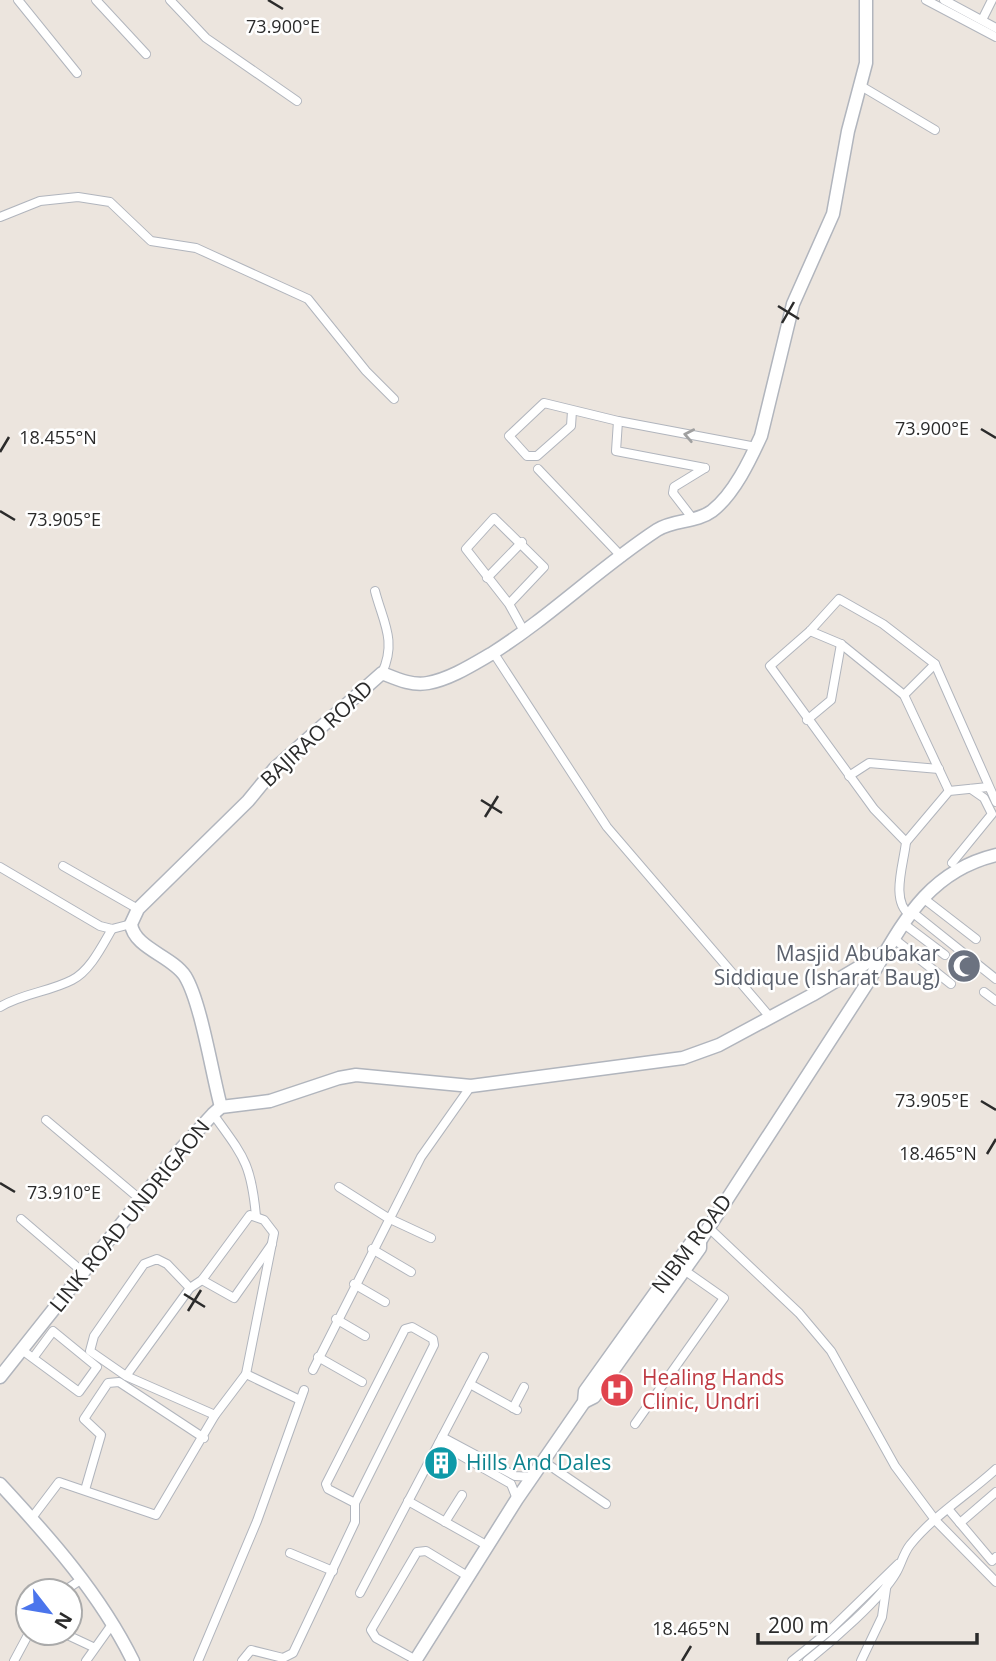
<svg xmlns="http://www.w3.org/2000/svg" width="996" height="1661" font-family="'Open Sans',sans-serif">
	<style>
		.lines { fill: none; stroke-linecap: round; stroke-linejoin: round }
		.street-casing { stroke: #b1b5bd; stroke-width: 10 }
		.secondary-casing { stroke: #b1b5bd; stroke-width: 15 }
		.street { stroke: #fff; stroke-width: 8 }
		.secondary { stroke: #fff; stroke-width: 12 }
		.oneway { stroke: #a0a0a0 }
		.ticks { fill: none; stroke: #2b2b2b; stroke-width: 2.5 }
		.labels { text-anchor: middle; stroke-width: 5; stroke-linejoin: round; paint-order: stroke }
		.street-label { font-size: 21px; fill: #2b2b2b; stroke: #fff }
		.worship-label { font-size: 21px; fill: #5b616d; stroke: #fff; text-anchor: end }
		.health-label { font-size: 21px; fill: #be3a42; stroke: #fff; text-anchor: start }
		.culture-label { font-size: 21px; fill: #0d838f; stroke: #fff; text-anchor: start }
		.ticks-label { font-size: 18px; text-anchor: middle; fill: #2b2b2b; stroke: #fff; stroke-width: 5; stroke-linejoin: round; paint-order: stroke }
	</style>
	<rect width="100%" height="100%" fill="#ece5de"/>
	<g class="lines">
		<!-- street casing -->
		<g class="street-casing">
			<g id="street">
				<path d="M 18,0 L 77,73"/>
				<path d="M 96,0 L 146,54"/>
				<path d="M 170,0 L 206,38 L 297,101"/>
				<path d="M 926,0 L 996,37"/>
				<path d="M 944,0 L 996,28"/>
				<path d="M 982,20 L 992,0"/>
				<path d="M 861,86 L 935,130"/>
				<path d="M 0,217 L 40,201 L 78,197 L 110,202 L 151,241 L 196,248 L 308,299 L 366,371 L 394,399"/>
				<path d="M 572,411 L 571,426 L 537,456 L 527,456 L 509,436 L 544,403 L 618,421 L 756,447"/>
				<path d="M 618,421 L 616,451 L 705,468"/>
				<path d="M 538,469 L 622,557"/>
				<path d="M 693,519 L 673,493 L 674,487 L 705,468"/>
				<path d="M 487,578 L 522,542"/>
				<path d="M 375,591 C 383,622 397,641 382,673"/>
				<path d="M 509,604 L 466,549 L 494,518 L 544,567 L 509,604 L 525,633"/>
				<path d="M 810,631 L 841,644 L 904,695 L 949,791"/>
				<path d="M 493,652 L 607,827 L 770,1017"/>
				<path d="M 904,695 L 935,664"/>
				<path d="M 807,720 L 831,700 L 841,644"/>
				<path d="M 849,776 L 869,763 L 939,769"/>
				<path d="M 906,842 L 949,791 L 988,787"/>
				<path d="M 952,863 L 992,814 L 984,798 L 971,789"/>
				<path d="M 63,866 L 138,909"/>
				<path d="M 0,867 L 100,926 L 112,929 L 131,924"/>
				<path d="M 923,898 L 976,939"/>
				<path d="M 912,912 L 996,979"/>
				<path d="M 910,915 C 890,901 904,863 906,842 L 874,809 L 770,666 L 810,631 L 839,599 L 883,624 L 935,664 L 996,802"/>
				<path d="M 904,924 L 945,955"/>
				<path d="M 893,938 L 951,984"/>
				<path d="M 984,992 L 996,1001"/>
				<path d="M 0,1007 C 23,993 49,992 72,980 C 90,971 102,946 112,929"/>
				<path d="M 213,1114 C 243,1156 251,1162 256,1216"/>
				<path d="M 46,1120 L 141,1200"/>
				<path d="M 339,1187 L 388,1218 L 431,1238"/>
				<path d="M 21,1219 L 84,1273"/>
				<path d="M 709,1228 L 799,1313 L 831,1351 L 895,1466 L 936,1521 L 996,1582"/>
				<path d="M 372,1249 L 411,1272"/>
				<path d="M 202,1280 L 234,1298 L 272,1244"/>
				<path d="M 354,1284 L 385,1302"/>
				<path d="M 336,1319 L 365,1336"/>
				<path d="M 22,1350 L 79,1392 L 97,1367 L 53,1331 L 33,1358"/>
				<path d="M 318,1357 L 362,1382"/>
				<path d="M 313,1370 L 421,1157 L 471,1086"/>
				<path d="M 246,1374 L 300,1400"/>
				<path d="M 126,1376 L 190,1288 L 167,1264 L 157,1259 L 144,1264 L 94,1336 L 90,1351 L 126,1376 L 215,1415"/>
				<path d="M 470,1384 L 517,1410"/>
				<path d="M 513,1408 L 524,1387"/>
				<path d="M 635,1424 L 724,1298 L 684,1270"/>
				<path d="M 442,1437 L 515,1476 L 532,1477"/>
				<path d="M 439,1443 L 511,1484 L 517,1499"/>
				<path d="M 543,1461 L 606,1504"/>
				<path d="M 85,1490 L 101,1435 L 84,1419 L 108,1383 L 119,1382 L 204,1438"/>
				<path d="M 408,1501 L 488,1546"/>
				<path d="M 949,1510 L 960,1523 L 996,1492"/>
				<path d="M 31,1519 L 59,1482 L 156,1515 L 215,1415 L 246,1374 L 274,1233 L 264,1220 L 250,1215 L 202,1280 L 190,1288"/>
				<path d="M 445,1522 L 462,1495"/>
				<path d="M 960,1523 L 992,1561 L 996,1557"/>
				<path d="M 290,1553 L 333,1571"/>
				<path d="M 64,1591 L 82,1579"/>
				<path d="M 360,1593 L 484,1357"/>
				<path d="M 63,1633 L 93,1647"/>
				<path d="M 416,1660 L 376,1638 L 371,1630 L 417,1552 L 426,1551 L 469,1577"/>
				<path d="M 14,1661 L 29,1633"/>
				<path d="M 86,1661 L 113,1623"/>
				<path d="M 198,1661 L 257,1521 L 304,1390"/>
				<path d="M 242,1661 L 251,1650 L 283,1658 L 293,1653 L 355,1522 L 355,1503 L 434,1345 L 433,1339 L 412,1327 L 405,1329 L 326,1484 L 328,1489 L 355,1503"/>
				<path d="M 792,1661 L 828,1632 L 898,1564"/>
				<path d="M 807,1661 C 831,1642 881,1599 896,1573 C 901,1565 903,1554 910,1545 C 933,1516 969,1494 996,1469"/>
				<path d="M 861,1661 L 882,1617 L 887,1582"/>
			</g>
		</g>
		<!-- secondary casing -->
		<g class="secondary-casing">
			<g id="secondary">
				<path d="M 221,1107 C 212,1074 201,1002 185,976 C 172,956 134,948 131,924 L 138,909 L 248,801 L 275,768 L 382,673 C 397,679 412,686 428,683 C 450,679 472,665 491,654 C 550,617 599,568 657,530 C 674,519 696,523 712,511 C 734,494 750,460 761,436 L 793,304 L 833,214 L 848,131 L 866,63 L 866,0"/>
				<path d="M 0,1377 L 180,1150 L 213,1114 L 221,1107 L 270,1101 L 339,1078 L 356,1075 L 471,1086 L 683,1058 L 719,1045 L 812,995 L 883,953"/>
				<path d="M 584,1402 L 594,1397 L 700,1248 L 700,1241"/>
				<path d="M 0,1484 C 50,1538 100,1594 133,1661"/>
				<path d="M 415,1661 L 517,1499 L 584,1402 L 585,1391 L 691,1243 L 700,1241 L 868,982 C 902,925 926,872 996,855"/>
			</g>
		</g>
		<!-- street -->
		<use href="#street" class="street"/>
		<!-- secondary -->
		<use href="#secondary" class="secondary"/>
	</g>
	<!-- one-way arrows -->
	<defs><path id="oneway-chevron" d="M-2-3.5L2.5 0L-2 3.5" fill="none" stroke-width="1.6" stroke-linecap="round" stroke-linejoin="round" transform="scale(1.75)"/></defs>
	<use class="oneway" href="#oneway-chevron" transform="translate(689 435) rotate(-169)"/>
	<!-- ticks -->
	<path class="ticks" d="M 268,0 L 283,9M 778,306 L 799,319M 782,323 L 794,302M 981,429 L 996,438M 0,452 L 9,437M 0,511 L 15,520M 481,800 L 502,813M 485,817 L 498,796M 981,1101 L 996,1110M 987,1154 L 996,1139M 0,1183 L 15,1192M 184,1294 L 205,1307M 188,1311 L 201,1290M 682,1661 L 691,1646"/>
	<!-- icons -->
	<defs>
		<g id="mosque-disc" transform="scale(1.75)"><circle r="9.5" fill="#6b7280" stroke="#fff"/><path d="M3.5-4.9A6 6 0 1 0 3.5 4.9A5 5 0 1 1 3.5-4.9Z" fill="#fff"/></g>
		<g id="hospital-disc" transform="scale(1.75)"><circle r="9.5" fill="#e0444e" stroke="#fff"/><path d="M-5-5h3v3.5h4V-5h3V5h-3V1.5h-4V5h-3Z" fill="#fff"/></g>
		<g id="building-disc" transform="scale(1.75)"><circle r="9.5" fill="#0f9aa8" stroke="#fff"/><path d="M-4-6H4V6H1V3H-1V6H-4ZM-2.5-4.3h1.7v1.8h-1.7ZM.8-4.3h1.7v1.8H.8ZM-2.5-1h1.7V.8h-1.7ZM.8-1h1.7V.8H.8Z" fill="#fff"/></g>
	</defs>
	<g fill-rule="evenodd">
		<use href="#mosque-disc" x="964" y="966"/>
		<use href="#hospital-disc" x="617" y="1390"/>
		<use href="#building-disc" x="441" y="1463"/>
	</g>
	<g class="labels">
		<!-- street labels -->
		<g class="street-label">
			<text transform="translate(317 734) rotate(-43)" y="7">BAJIRAO ROAD</text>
			<text transform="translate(130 1216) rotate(-51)" y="7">LINK ROAD UNDRIGAON</text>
			<text transform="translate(692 1244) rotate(-53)" y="7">NIBM ROAD</text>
		</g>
		<!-- worship labels -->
		<g class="worship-label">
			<text x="940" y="961">Masjid Abubakar<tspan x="940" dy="24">Siddique (Isharat Baug)</tspan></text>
		</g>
		<!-- health labels -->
		<g class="health-label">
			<text x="642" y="1385">Healing Hands<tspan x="642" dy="24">Clinic, Undri</tspan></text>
		</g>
		<!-- culture labels -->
		<g class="culture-label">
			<text x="466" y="1470">Hills And Dales</text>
		</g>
	</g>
	<g class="ticks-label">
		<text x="283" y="33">73.900°E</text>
		<text x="932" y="435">73.900°E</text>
		<text x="58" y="444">18.455°N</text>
		<text x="64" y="526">73.905°E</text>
		<text x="932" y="1107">73.905°E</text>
		<text x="938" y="1160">18.465°N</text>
		<text x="64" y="1199">73.910°E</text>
		<text x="691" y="1635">18.465°N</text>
	</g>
	<!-- north arrow -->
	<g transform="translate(49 1612) rotate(121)"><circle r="33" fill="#ffffff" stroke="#aaaaaa" stroke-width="2"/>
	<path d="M0-5L12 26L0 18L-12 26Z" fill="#4b75ec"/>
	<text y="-10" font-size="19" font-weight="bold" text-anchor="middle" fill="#2b2b2b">N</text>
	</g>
	<!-- scale -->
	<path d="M758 1633v10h219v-10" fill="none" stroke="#2b2b2b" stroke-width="3.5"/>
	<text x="768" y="1633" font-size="21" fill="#2b2b2b" stroke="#ffffff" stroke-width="5" paint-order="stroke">200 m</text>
</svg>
